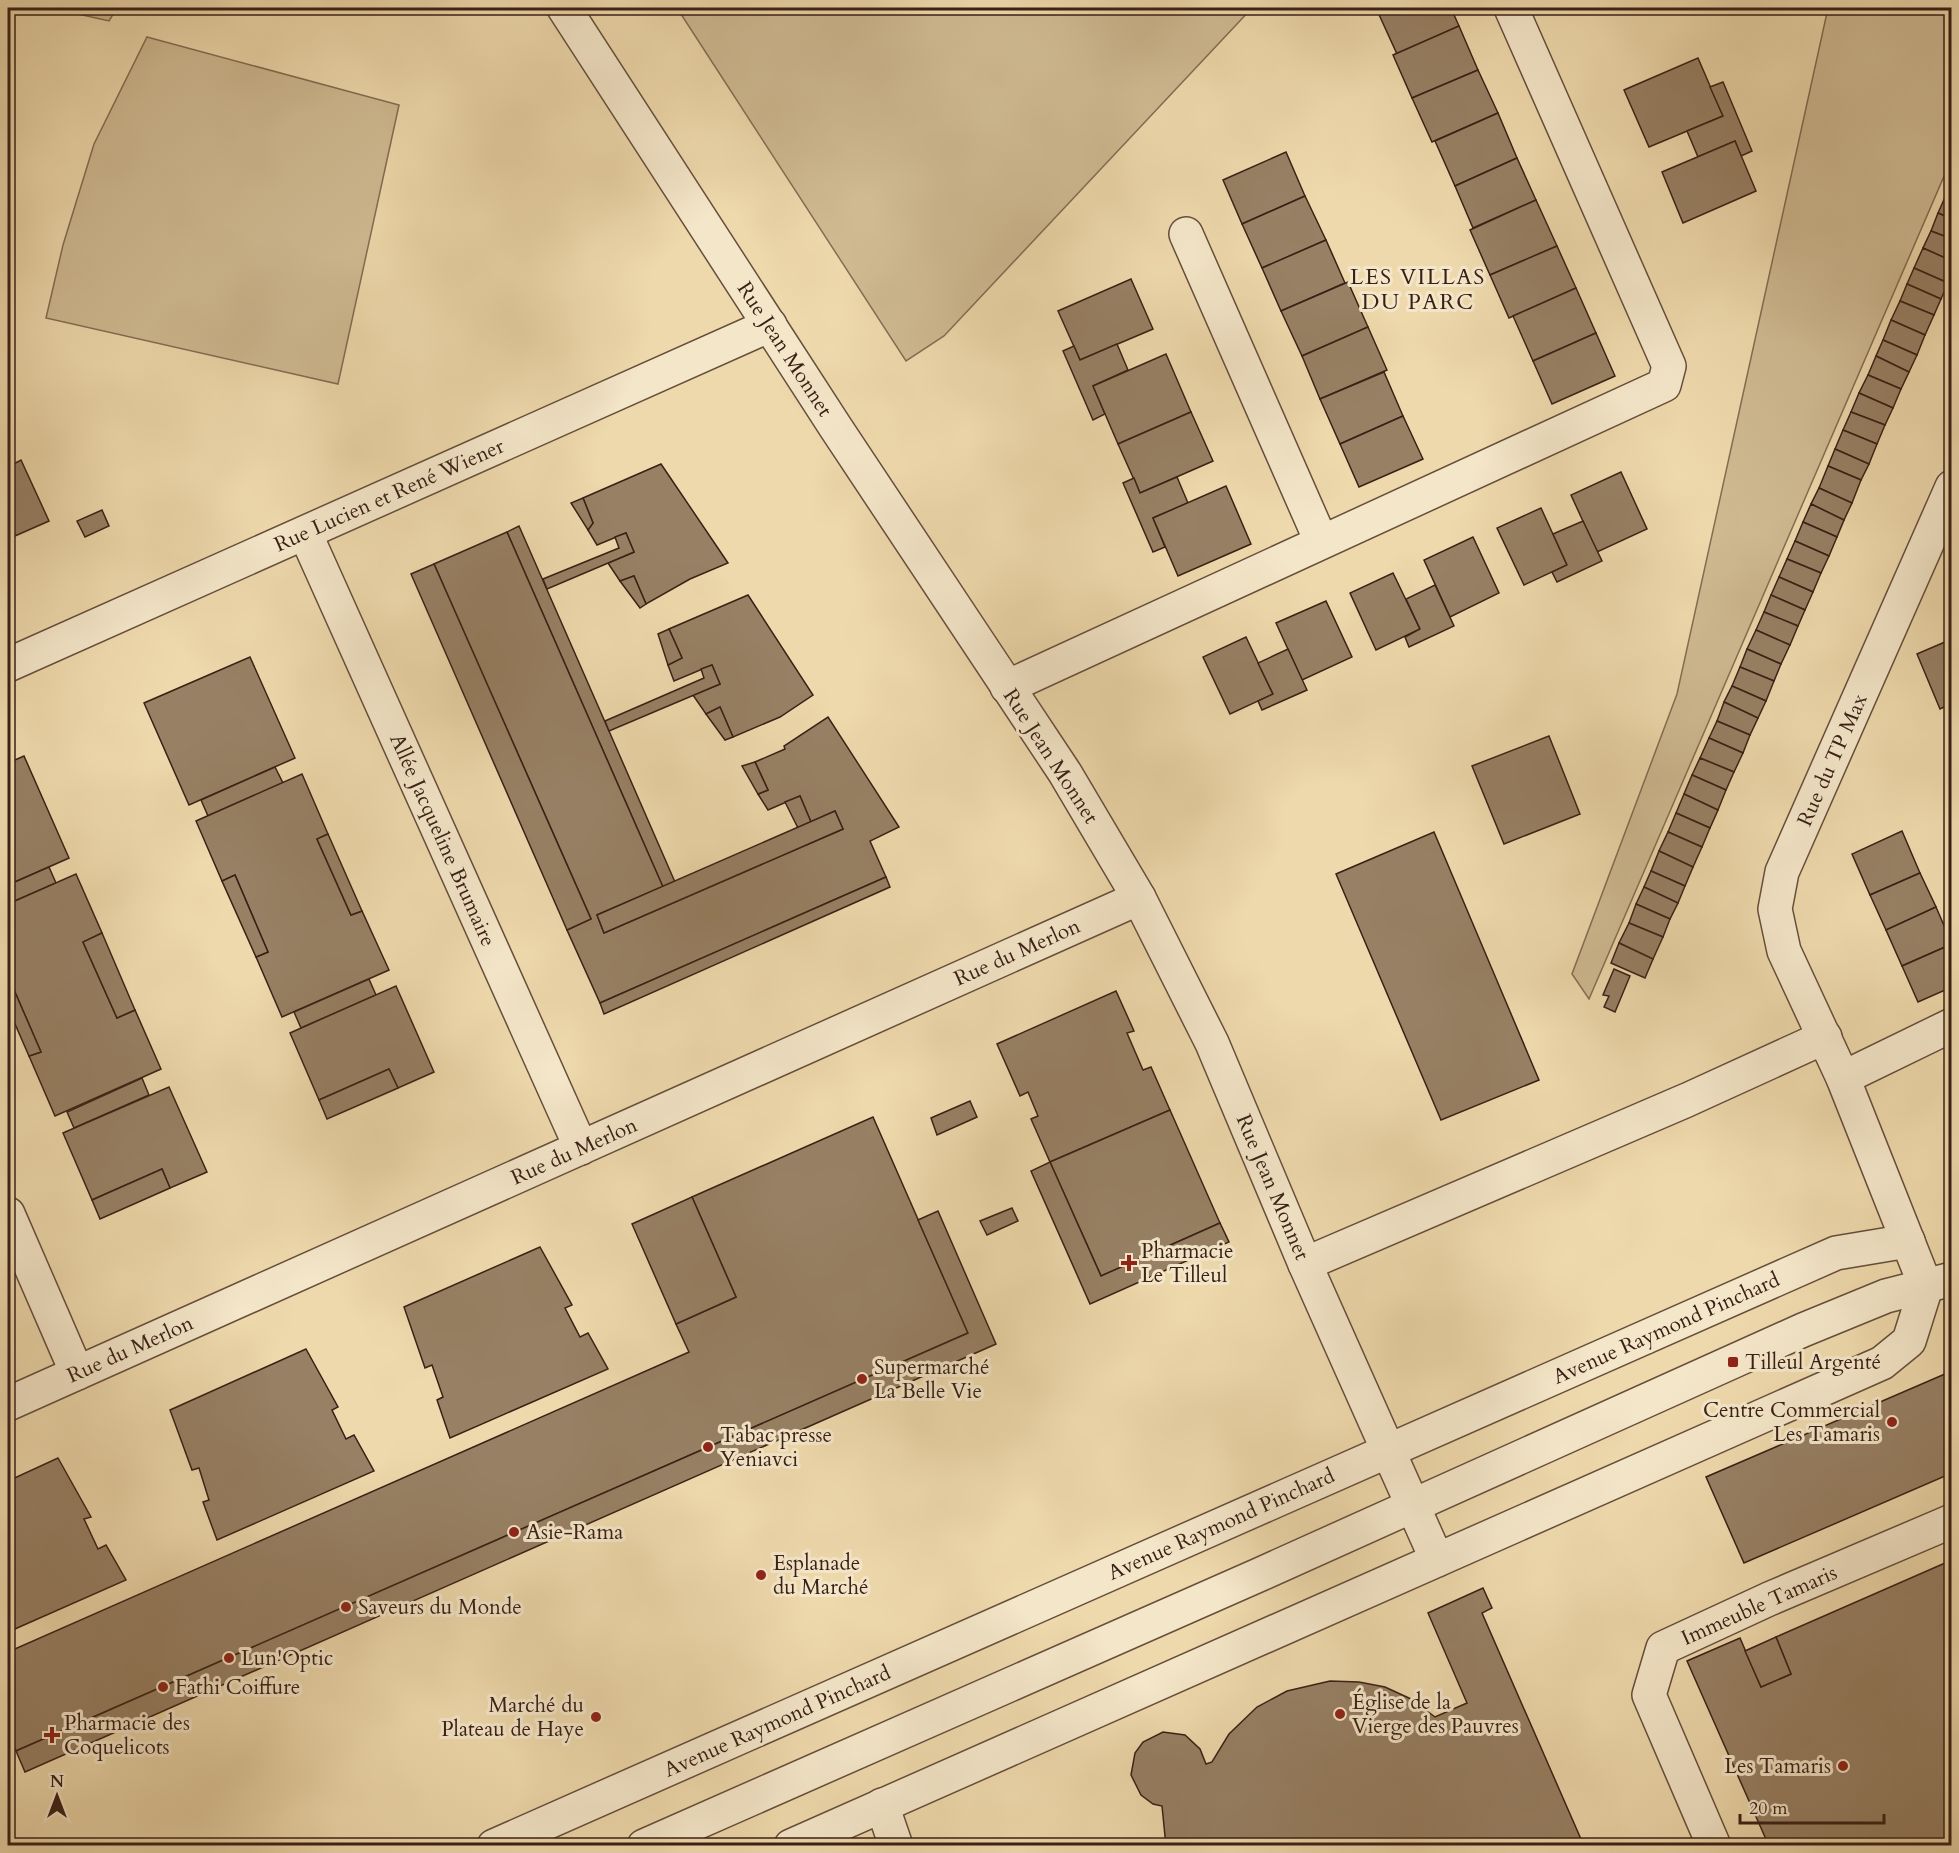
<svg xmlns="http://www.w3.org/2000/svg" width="1959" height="1853" font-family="Cardo,serif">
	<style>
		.green { fill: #cfba92; stroke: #846d54; stroke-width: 1.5 }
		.building { fill: #978064; stroke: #392016; stroke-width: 1.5 }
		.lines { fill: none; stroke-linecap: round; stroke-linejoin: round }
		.minor-casing { stroke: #664e3c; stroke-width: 36 }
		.minor { stroke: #f4e6c9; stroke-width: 33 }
		.poi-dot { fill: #8f2418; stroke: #f4e6c9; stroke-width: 2 }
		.labels { text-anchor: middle; stroke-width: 6; stroke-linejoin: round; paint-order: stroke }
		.street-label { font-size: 21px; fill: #392016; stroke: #f4e6c9 }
		.poi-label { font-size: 21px; fill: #392016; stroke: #f4e6c9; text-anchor: start }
		.neighbourhood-label { font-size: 22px; letter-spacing: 1.5px; fill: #392016; stroke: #f4e6c9 }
	</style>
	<rect width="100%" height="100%" fill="#eed9ac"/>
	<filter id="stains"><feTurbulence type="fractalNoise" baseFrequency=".00333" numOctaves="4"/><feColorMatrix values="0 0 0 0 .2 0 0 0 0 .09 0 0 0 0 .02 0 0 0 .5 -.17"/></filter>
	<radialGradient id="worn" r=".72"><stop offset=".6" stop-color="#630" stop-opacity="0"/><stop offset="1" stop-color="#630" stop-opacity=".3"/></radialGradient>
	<!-- green -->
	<g class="green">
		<path d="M 51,8 L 117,8 L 109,21 Z"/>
		<path d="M 677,8 L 1252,8 L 944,336 L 906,361 Z"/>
		<path d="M 1828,8 L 1951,8 L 1951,160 L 1589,999 L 1572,974 L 1677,694 Z"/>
		<path d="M 147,37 L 399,105 L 338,384 L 46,318 L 63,245 L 94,144 Z"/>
	</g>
	<!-- building -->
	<g class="building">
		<path d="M 1376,8 L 1451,8 L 1459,26 L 1397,54 Z"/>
		<path d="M 1459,26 L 1478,70 L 1412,98 L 1393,55 Z"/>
		<path d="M 1698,58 L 1723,116 L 1649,147 L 1624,90 Z"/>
		<path d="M 1478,70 L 1498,113 L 1432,142 L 1412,98 Z"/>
		<path d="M 1723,82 L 1752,151 L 1741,156 L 1735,141 L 1698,157 L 1687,131 L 1723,116 L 1710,87 Z"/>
		<path d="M 1498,113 L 1517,158 L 1455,186 L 1435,141 Z"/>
		<path d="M 1735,141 L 1756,191 L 1683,223 L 1662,172 Z"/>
		<path d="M 1286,152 L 1305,196 L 1242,224 L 1223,180 Z"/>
		<path d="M 1517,158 L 1536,200 L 1473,228 L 1455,186 Z"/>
		<path d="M 1946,195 L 1952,198 L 1952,219 L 1938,213 Z"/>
		<path d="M 1305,196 L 1326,240 L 1262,268 L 1242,224 Z"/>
		<path d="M 1536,200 L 1557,246 L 1490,275 L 1470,230 Z"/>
		<path d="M 1938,213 L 1952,219 L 1952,239 L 1931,231 Z"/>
		<path d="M 1931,231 L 1952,239 L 1952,261 L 1923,248 Z"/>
		<path d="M 1326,240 L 1345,283 L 1281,311 L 1262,268 Z"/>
		<path d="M 1557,246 L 1576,288 L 1509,318 L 1490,275 Z"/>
		<path d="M 1923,248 L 1952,261 L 1952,274 L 1948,283 L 1914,268 Z"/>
		<path d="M 1914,268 L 1948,283 L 1941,299 L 1907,284 Z"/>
		<path d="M 1131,279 L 1153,329 L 1080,360 L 1058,311 Z"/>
		<path d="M 1348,282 L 1368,327 L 1302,356 L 1281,311 Z"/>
		<path d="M 1907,284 L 1941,299 L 1934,315 L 1900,301 Z"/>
		<path d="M 1576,288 L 1596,333 L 1533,361 L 1513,316 Z"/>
		<path d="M 1900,301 L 1934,315 L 1925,335 L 1891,320 Z"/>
		<path d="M 1891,320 L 1925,335 L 1917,355 L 1883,340 Z"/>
		<path d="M 1368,327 L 1387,370 L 1320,399 L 1302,356 Z"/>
		<path d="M 1596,333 L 1615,376 L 1552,404 L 1533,361 Z"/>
		<path d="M 1883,340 L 1917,355 L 1909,372 L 1876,356 Z"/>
		<path d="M 1117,344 L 1128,370 L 1093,386 L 1105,414 L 1093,420 L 1063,351 L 1074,346 L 1080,360 Z"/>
		<path d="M 1166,354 L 1191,412 L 1118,444 L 1093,386 Z"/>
		<path d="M 1876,356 L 1909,372 L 1901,389 L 1868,375 Z"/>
		<path d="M 1384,372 L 1403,416 L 1340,444 L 1320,399 Z"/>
		<path d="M 1868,375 L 1901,389 L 1893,408 L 1859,393 Z"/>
		<path d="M 1859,393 L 1893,408 L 1885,425 L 1851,412 Z"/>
		<path d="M 1191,412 L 1213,461 L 1140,493 L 1118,444 Z"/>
		<path d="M 1851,412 L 1885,425 L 1877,444 L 1843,430 Z"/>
		<path d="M 1403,416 L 1423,459 L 1359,487 L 1340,444 Z"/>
		<path d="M 1843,430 L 1877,444 L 1869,464 L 1835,449 Z"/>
		<path d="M 1835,449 L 1869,464 L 1861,480 L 1828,466 Z"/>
		<path d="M 21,460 L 49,521 L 8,539 L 8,467 Z"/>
		<path d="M 661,464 L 728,563 L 690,579 L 646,604 L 634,576 L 620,581 L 608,563 L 634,552 L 626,533 L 597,545 L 588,530 L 593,523 L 583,498 Z"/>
		<path d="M 1828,466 L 1861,480 L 1852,503 L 1819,488 Z"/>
		<path d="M 1621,472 L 1647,529 L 1597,552 L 1571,495 Z"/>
		<path d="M 1177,477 L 1188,503 L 1153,518 L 1165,547 L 1153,552 L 1123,483 L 1134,478 L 1140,493 Z"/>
		<path d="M 1226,486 L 1251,544 L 1178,576 L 1153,518 Z"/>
		<path d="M 1819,488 L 1852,503 L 1844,520 L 1811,504 Z"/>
		<path d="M 583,498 L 593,523 L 588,530 L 571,503 Z"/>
		<path d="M 1811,504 L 1844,520 L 1837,537 L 1803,522 Z"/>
		<path d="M 1541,508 L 1567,565 L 1524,585 L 1497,528 Z"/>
		<path d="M 102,510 L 109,526 L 85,537 L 77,521 Z"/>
		<path d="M 1583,521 L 1602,561 L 1557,582 L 1552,572 L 1567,565 L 1553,534 Z"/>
		<path d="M 1803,522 L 1837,537 L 1829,556 L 1795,541 Z"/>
		<path d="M 519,526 L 609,731 L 675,882 L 663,887 L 507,532 Z"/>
		<path d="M 507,532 L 663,887 L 597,915 L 604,933 L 843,829 L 835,811 L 811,822 L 800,796 L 768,810 L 758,794 L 768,790 L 755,762 L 785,749 L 784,746 L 828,717 L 899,827 L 870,841 L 886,877 L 600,1003 L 567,930 L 591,919 L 434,564 Z"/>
		<path d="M 626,533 L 634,552 L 547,589 L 543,579 L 619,548 L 615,537 Z"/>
		<path d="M 1473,537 L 1499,593 L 1450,617 L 1424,560 Z"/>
		<path d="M 1795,541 L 1829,556 L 1821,573 L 1787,559 Z"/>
		<path d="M 1787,559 L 1821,573 L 1813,592 L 1779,577 Z"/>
		<path d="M 434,564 L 591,919 L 567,930 L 411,574 Z"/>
		<path d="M 1393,573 L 1420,629 L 1376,650 L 1350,593 Z"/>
		<path d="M 634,576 L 646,604 L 640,608 L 620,581 Z"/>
		<path d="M 1779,577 L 1813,592 L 1805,610 L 1771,595 Z"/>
		<path d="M 1435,585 L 1454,626 L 1409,647 L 1405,637 L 1420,629 L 1406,599 Z"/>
		<path d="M 748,595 L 813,695 L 780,717 L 733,737 L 720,707 L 706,714 L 693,695 L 720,684 L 712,665 L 674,681 L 668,665 L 682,658 L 669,629 Z"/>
		<path d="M 1771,595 L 1805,610 L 1798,626 L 1764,612 Z"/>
		<path d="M 1326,601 L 1352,657 L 1302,680 L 1276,623 Z"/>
		<path d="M 1764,612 L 1798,626 L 1790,645 L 1756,630 Z"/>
		<path d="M 669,629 L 682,658 L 668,665 L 658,634 Z"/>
		<path d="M 1756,630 L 1790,645 L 1781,664 L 1747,649 Z"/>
		<path d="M 1246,637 L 1273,694 L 1230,714 L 1203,657 Z"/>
		<path d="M 1952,639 L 1952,718 L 1946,706 L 1940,709 L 1917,654 Z"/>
		<path d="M 1288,649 L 1307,690 L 1262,710 L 1258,701 L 1273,694 L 1258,663 Z"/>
		<path d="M 1747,649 L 1781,664 L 1774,681 L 1740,667 Z"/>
		<path d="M 250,657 L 295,758 L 189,805 L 144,703 Z"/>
		<path d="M 712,665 L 720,684 L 609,731 L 605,721 L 704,678 L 701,669 Z"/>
		<path d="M 1740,667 L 1774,681 L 1766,701 L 1732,686 Z"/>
		<path d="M 1732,686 L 1766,701 L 1758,718 L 1724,702 Z"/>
		<path d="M 1724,702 L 1758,718 L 1750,735 L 1717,721 Z"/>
		<path d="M 720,707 L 733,737 L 725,740 L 706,714 Z"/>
		<path d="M 1717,721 L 1750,735 L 1743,753 L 1709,738 Z"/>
		<path d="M 1549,736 L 1580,814 L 1504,844 L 1472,766 Z"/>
		<path d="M 1709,738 L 1743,753 L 1734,772 L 1700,758 Z"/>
		<path d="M 24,756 L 69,858 L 8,885 L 8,763 Z"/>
		<path d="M 1700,758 L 1734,772 L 1726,790 L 1692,775 Z"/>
		<path d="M 755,762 L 768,790 L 758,794 L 742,766 Z"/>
		<path d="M 275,767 L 283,783 L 208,816 L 201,800 Z"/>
		<path d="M 302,774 L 328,834 L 317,839 L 351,915 L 362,911 L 389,970 L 282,1017 L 256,957 L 268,952 L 235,875 L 222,881 L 196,821 Z"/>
		<path d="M 1692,775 L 1726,790 L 1718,810 L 1684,794 Z"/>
		<path d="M 1684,794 L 1718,810 L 1710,828 L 1676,813 Z"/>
		<path d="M 800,796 L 811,822 L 798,828 L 785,802 Z"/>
		<path d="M 835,811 L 843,829 L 604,933 L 597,915 Z"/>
		<path d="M 1676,813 L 1710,828 L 1702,847 L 1668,832 Z"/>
		<path d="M 1902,831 L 1920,873 L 1870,895 L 1852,854 Z"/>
		<path d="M 1434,832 L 1539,1080 L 1441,1120 L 1336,874 Z"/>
		<path d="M 1668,832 L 1702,847 L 1693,867 L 1659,851 Z"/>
		<path d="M 328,834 L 362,911 L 351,915 L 317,839 Z"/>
		<path d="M 1659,851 L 1693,867 L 1685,886 L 1651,871 Z"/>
		<path d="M 49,867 L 56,883 L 8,904 L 8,885 Z"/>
		<path d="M 1651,871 L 1685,886 L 1678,903 L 1644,887 Z"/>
		<path d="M 1920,873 L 1936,907 L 1886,930 L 1870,895 Z"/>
		<path d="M 76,874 L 102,933 L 83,942 L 117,1018 L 135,1010 L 161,1069 L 55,1116 L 29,1056 L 41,1052 L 8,976 L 8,904 Z"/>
		<path d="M 235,875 L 268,952 L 256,957 L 222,881 Z"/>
		<path d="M 886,877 L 890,887 L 604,1014 L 600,1003 Z"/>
		<path d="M 1644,887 L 1678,903 L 1670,919 L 1636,904 Z"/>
		<path d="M 1636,904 L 1670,919 L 1663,937 L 1629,923 Z"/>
		<path d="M 1936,907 L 1952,944 L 1902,966 L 1886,930 Z"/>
		<path d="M 1629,923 L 1663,937 L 1653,959 L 1619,943 Z"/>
		<path d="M 102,933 L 135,1010 L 117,1018 L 83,942 Z"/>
		<path d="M 1619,943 L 1653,959 L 1645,978 L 1611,963 Z"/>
		<path d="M 1952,944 L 1952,987 L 1918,1002 L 1902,966 Z"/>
		<path d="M 1614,969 L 1630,976 L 1615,1012 L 1604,1007 L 1609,996 L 1603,995 Z"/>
		<path d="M 8,976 L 41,1052 L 29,1056 L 8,1008 Z"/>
		<path d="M 369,979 L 376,995 L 301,1028 L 294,1012 Z"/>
		<path d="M 396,986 L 434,1072 L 398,1088 L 389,1069 L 319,1100 L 290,1033 Z"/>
		<path d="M 1116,991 L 1134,1031 L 1127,1033 L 1143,1070 L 1151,1067 L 1170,1110 L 1050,1162 L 1031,1119 L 1038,1116 L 1028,1092 L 1020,1096 L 997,1044 Z"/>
		<path d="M 389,1069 L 398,1088 L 327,1119 L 319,1100 Z"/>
		<path d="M 142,1078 L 149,1095 L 74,1128 L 67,1112 Z"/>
		<path d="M 169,1087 L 207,1172 L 170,1188 L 162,1169 L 92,1200 L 63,1133 Z"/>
		<path d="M 970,1101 L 977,1117 L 937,1135 L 931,1118 Z"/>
		<path d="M 1170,1110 L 1220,1223 L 1101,1276 L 1050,1162 Z"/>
		<path d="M 873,1117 L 968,1333 L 16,1751 L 8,1733 L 8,1652 L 689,1352 L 676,1324 L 736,1297 L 692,1197 Z"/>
		<path d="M 1050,1162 L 1101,1276 L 1220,1223 L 1229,1242 L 1090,1304 L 1031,1171 Z"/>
		<path d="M 162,1169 L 170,1188 L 100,1219 L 92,1200 Z"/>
		<path d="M 692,1197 L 736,1297 L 676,1324 L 632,1224 Z"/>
		<path d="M 1012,1208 L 1018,1221 L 987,1235 L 980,1221 Z"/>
		<path d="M 938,1211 L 996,1344 L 25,1772 L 16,1751 L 968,1333 L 918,1220 Z"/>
		<path d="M 540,1247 L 572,1305 L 565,1308 L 580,1337 L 588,1333 L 608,1369 L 450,1438 L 437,1400 L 443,1397 L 432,1365 L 425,1368 L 404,1307 Z"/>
		<path d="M 306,1349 L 338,1407 L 332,1410 L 346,1439 L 354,1435 L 374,1471 L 217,1540 L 203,1502 L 209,1500 L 199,1468 L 192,1470 L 170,1410 Z"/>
		<path d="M 1952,1371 L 1952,1473 L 1744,1563 L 1706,1477 Z"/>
		<path d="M 58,1458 L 91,1517 L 84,1519 L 98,1549 L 106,1545 L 126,1580 L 8,1632 L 8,1481 Z"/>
		<path d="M 1952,1560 L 1952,1846 L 1769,1846 L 1687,1661 L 1740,1638 L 1761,1687 L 1791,1674 L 1776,1637 Z"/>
		<path d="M 1483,1588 L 1492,1608 L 1482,1613 L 1584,1846 L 1166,1846 L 1162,1806 L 1153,1804 L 1141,1795 L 1131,1775 L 1135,1753 L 1143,1742 L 1163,1732 L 1185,1735 L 1200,1749 L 1206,1764 L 1212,1762 L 1229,1734 L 1257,1707 L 1287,1691 L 1330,1681 L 1359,1682 L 1385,1687 L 1411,1699 L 1435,1717 L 1467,1703 L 1428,1613 Z"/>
		<path d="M 1776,1637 L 1791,1674 L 1761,1687 L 1745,1651 Z"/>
	</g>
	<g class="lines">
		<!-- minor casing -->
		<g class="minor-casing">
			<g id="minor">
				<path d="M 564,8 L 836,428 L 1065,773 L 1139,898 L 1212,1043 L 1305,1264 L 1437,1560"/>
				<path d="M 1186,234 L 1321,541"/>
				<path d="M 305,533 L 581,1148"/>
				<path d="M 8,665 L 770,325"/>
				<path d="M 1007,687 L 1664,385 L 1669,366 L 1511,8"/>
				<path d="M 1843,1078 L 1952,1025"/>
				<path d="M 8,1214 L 77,1373"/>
				<path d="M 1305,1264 L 1687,1100 L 1825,1037"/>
				<path d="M 8,1404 L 1139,898"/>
				<path d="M 882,1805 L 896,1846"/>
				<path d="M 494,1846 L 1836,1253 L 1908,1241"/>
				<path d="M 644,1846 L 1261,1574 L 1803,1330 L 1886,1296 L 1952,1279"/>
				<path d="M 791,1846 L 1882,1363 L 1909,1341 L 1926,1287 L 1843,1078 L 1784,951 L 1775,909 L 1782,872 L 1952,487"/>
				<path d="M 1714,1846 L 1649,1695 L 1663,1648 L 1769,1599 L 1952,1521"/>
			</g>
		</g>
		<!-- minor -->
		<use href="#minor" class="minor"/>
	</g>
	<!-- markers -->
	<g class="poi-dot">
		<path d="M1126 1254h6v6h6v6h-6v6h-6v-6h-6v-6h6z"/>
		<rect x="1727" y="1356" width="12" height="12" rx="3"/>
		<circle cx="862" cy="1379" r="6"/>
		<circle cx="1892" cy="1422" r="6"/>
		<circle cx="708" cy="1447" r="6"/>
		<circle cx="514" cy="1532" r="6"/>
		<circle cx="761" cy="1575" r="6"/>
		<circle cx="346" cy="1607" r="6"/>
		<circle cx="229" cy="1658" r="6"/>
		<circle cx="163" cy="1687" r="6"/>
		<circle cx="1340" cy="1714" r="6"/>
		<circle cx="596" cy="1717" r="6"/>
		<path d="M49 1726h6v6h6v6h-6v6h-6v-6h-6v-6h6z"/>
		<circle cx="1843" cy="1766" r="6"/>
	</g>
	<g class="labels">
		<!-- street labels -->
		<g class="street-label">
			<text transform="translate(785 349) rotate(57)" y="7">Rue Jean Monnet</text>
			<text transform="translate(389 495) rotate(-24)" y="7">Rue Lucien et René Wiener</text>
			<text transform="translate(1051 756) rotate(57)" y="7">Rue Jean Monnet</text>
			<text transform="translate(1832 760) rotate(-66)" y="7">Rue du TP Max</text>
			<text transform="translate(443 840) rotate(66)" y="7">Allée Jacqueline Brumaire</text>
			<text transform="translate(1017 952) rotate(-24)" y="7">Rue du Merlon</text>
			<text transform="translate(574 1151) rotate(-24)" y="7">Rue du Merlon</text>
			<text transform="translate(1273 1187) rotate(67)" y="7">Rue Jean Monnet</text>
			<text transform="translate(1666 1328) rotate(-24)" y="7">Avenue Raymond Pinchard</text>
			<text transform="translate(130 1349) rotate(-24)" y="7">Rue du Merlon</text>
			<text transform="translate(1221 1524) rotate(-24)" y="7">Avenue Raymond Pinchard</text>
			<text transform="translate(1759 1605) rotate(-24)" y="7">Immeuble Tamaris</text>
			<text transform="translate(777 1721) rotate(-24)" y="7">Avenue Raymond Pinchard</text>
		</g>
		<!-- poi labels -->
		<g class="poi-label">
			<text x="1141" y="1258">Pharmacie<tspan x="1141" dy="24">Le Tilleul</tspan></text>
			<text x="1745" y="1369">Tilleul Argenté</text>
			<text x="874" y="1374">Supermarché<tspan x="874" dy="24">La Belle Vie</tspan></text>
			<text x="1880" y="1417" text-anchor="end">Centre Commercial<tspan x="1880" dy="24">Les Tamaris</tspan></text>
			<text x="720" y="1442">Tabac presse<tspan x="720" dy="24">Yeniavci</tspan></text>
			<text x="526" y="1539">Asie-Rama</text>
			<text x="773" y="1570">Esplanade<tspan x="773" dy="24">du Marché</tspan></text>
			<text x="358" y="1614">Saveurs du Monde</text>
			<text x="241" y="1665">Lun'Optic</text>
			<text x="175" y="1694">Fathi Coiffure</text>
			<text x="1352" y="1709">Église de la<tspan x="1352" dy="24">Vierge des Pauvres</tspan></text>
			<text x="584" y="1712" text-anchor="end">Marché du<tspan x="584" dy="24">Plateau de Haye</tspan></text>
			<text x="64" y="1730">Pharmacie des<tspan x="64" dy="24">Coquelicots</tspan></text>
			<text x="1831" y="1773" text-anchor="end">Les Tamaris</text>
		</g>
		<!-- neighbourhood labels -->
		<g class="neighbourhood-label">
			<text x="1418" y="284">LES VILLAS<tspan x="1418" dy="25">DU PARC</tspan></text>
		</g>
	</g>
	<!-- margin -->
	<rect width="1959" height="1853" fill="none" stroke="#eed9ac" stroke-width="30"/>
	<rect x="9" y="9" width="1941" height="1835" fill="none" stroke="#392016" stroke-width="3"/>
	<rect x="15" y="15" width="1929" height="1823" fill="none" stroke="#392016" stroke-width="1.5"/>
	<!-- north arrow -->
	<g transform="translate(57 1796)" stroke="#f4e6c9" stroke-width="4.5" paint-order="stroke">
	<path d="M0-4.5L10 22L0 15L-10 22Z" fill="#392016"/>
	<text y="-9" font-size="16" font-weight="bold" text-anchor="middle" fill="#392016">N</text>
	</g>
	<!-- scale -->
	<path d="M1740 1814v9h144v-9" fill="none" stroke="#392016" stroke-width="3"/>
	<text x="1749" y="1814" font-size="18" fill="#392016" stroke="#f4e6c9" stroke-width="4.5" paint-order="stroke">20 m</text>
	<rect width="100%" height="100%" filter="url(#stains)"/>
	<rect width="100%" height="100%" fill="url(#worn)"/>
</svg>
